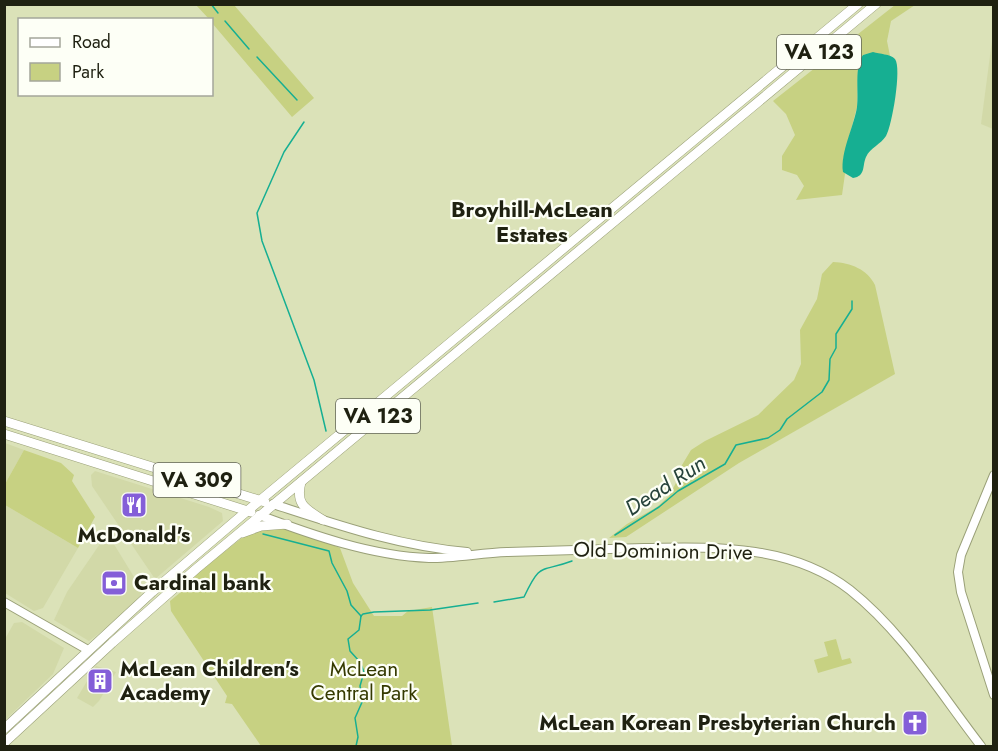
<svg xmlns="http://www.w3.org/2000/svg" width="998" height="751" font-family="Jost,sans-serif">
	<style>
		.built { fill: #d2d9a8 }
		.green { fill: #c7d182 }
		.water { fill: #16af92 }
		.lines { fill: none; stroke-linecap: round; stroke-linejoin: round }
		.stream { stroke: #16af92; stroke-width: 1.5 }
		.secondary-casing { stroke: #9aa078; stroke-width: 10 }
		.primary-casing { stroke: #9aa078; stroke-width: 10 }
		.secondary { stroke: #fff; stroke-width: 8 }
		.primary { stroke: #fff; stroke-width: 9 }
		.labels { text-anchor: middle; stroke-width: 4.5; stroke-linejoin: round; paint-order: stroke }
		.shield { fill: #fdfff6; stroke: #626456; stroke-width: 1.5 }
		.shield-label { font-size: 20px; font-weight: bold; fill: #1f2111 }
		.poi-label { font-size: 21px; font-weight: bold; fill: #1f2111; stroke: #fdfff6; text-anchor: start }
		.street-label { font-size: 21px; fill: #1f2111; stroke: #fdfff6 }
		.park-label { font-size: 21px; fill: #353a01; stroke: #fdfff6 }
		.neighbourhood-label { font-size: 22px; font-weight: bold; fill: #1f2111; stroke: #fdfff6 }
		.water-label { font-size: 22px; font-style: italic; fill: #26423a; stroke: #fdfff6 }
	</style>
	<rect width="100%" height="100%" fill="#dbe2b8"/>
	<!-- built -->
	<g class="built">
		<path d="M 993,33 L 993,129 L 981,124 Z"/>
		<path d="M 5,443 L 24,450 L 5,484 Z"/>
		<path d="M 95,471 L 209,507 L 222,513 L 223,521 L 155,579 L 92,486 L 91,475 Z"/>
		<path d="M 5,505 L 78,548 L 43,608 L 34,611 L 5,593 Z"/>
		<path d="M 104,538 L 112,541 L 142,590 L 139,598 L 123,615 L 89,641 L 54,620 L 67,592 Z"/>
		<path d="M 22,622 L 64,648 L 53,674 L 5,720 L 5,639 L 14,623 Z"/>
		<path d="M 96,666 L 116,672 L 99,701 L 93,707 L 77,698 Z"/>
	</g>
	<!-- green -->
	<g class="green">
		<path d="M 196,5 L 234,5 L 314,98 L 292,117 L 212,23 L 212,20 L 209,19 Z"/>
		<path d="M 895,5 L 915,5 L 891,21 L 887,41 L 890,56 C 880,53 872,52 863,55 L 858,66 L 857,107 L 843,160 L 845,174 L 842,195 L 796,200 L 804,186 L 797,175 L 782,170 L 782,156 L 795,135 L 786,114 L 773,101 Z"/>
		<path d="M 833,262 C 851,263 867,269 875,285 L 895,374 L 739,463 L 626,537 L 609,538 L 627,524 L 657,507 L 669,496 L 677,481 L 682,465 L 691,450 L 705,441 L 758,415 L 794,380 L 801,364 L 800,330 L 817,299 L 822,274 Z"/>
		<path d="M 24,450 L 61,463 L 74,475 L 72,481 L 95,517 L 78,548 L 5,505 L 5,484 Z"/>
		<path d="M 269,525 L 317,539 L 340,548 L 353,583 L 374,616 L 402,616 L 408,611 L 432,607 L 452,746 L 261,746 L 232,704 L 225,703 L 227,696 L 171,611 L 170,601 L 193,582 L 190,579 L 243,537 Z"/>
		<path d="M 836,639 L 842,660 L 850,658 L 852,663 L 818,673 L 814,660 L 828,656 L 824,642 Z"/>
	</g>
	<!-- water -->
	<path class="water" d="M 873,52 C 880,54 890,54 895,59 C 902,68 892,126 886,136 C 881,144 870,148 866,157 C 862,166 866,176 853,178 L 843,172 C 840,153 854,126 857,107 C 859,92 854,66 863,55 Z"/>
	<g class="lines">
		<!-- stream -->
		<g class="stream">
			<path d="M 211,4 L 218,13"/>
			<path d="M 225,21 L 249,49"/>
			<path d="M 257,57 L 297,100"/>
			<path d="M 304,122 L 284,152 L 257,213 L 262,241 L 314,380 L 326,431"/>
			<path d="M 263,534 L 329,551 L 332,563 L 347,591 L 351,605 L 361,616"/>
			<path d="M 615,535 L 659,507 L 678,491 L 725,464 L 736,445 L 768,438 L 780,430 L 787,419 L 822,392 L 829,380 L 830,359 L 836,348 L 836,334 L 852,309 L 852,301"/>
			<path d="M 494,602 L 524,597 C 541,561 540,573 572,561"/>
			<path d="M 361,616 L 363,614 L 374,612 L 430,610 L 478,603"/>
			<path d="M 356,746 L 358,737 L 355,718 L 363,700 L 360,686 L 364,672 L 360,662 L 350,651 L 348,639 L 359,630 L 361,616"/>
		</g>
		<!-- secondary casing -->
		<g class="secondary-casing">
			<g id="secondary">
				<path d="M 994,475 L 961,555 L 958,572 L 961,592 L 994,695"/>
				<path d="M 273,504 C 338,525 398,546 467,552"/>
				<path d="M 259,515 C 312,535 372,556 429,558 C 455,558 481,553 507,552 C 553,551 598,549 644,548 C 714,547 791,544 850,590 C 903,632 940,693 981,746"/>
				<path d="M 4,602 L 88,650"/>
			</g>
		</g>
		<!-- primary casing -->
		<g class="primary-casing">
			<g id="primary">
				<path d="M 4,421 L 265,502"/>
				<path d="M 4,434 L 251,512"/>
				<path d="M 301,482 C 295,505 306,509 323,520"/>
				<path d="M 242,533 L 261,526 L 287,524"/>
				<path d="M 4,729 L 152,592 L 240,517 L 858,4"/>
				<path d="M 4,743 L 112,643 L 196,569 L 876,4"/>
			</g>
		</g>
		<!-- secondary -->
		<use href="#secondary" class="secondary"/>
		<!-- primary -->
		<use href="#primary" class="primary"/>
	</g>
	<!-- icons -->
	<defs>
		<g id="restaurant-square" transform="scale(1.35)"><rect x="-9" y="-9" width="18" height="18" rx="4" fill="#845ed8" stroke="#fdfff6"/><path d="M-5-6h1v4h1v-4h1v4h1v-4h1v5L-1.5 .5V6h-2V.5L-5-1ZM5-6V6H3V1.5H1.5Q1.5-4 5-6Z" fill="#fff"/></g>
		<g id="bank-square" transform="scale(1.35)"><rect x="-9" y="-9" width="18" height="18" rx="4" fill="#845ed8" stroke="#fdfff6"/><path d="M-6-4H6V4H-6ZM0-2.3a2.3 2.3 0 1 0 0 4.6a2.3 2.3 0 1 0 0-4.6Z" fill="#fff"/></g>
		<g id="building-square" transform="scale(1.35)"><rect x="-9" y="-9" width="18" height="18" rx="4" fill="#845ed8" stroke="#fdfff6"/><path d="M-4-6H4V6H1V3H-1V6H-4ZM-2.5-4.3h1.7v1.8h-1.7ZM.8-4.3h1.7v1.8H.8ZM-2.5-1h1.7V.8h-1.7ZM.8-1h1.7V.8H.8Z" fill="#fff"/></g>
		<g id="church-square" transform="scale(1.35)"><rect x="-9" y="-9" width="18" height="18" rx="4" fill="#845ed8" stroke="#fdfff6"/><path d="M-1.2-6h2.4v3.5h3.3v2.4h-3.3V6h-2.4V-.1h-3.3v-2.4h3.3Z" fill="#fff"/></g>
	</defs>
	<g fill-rule="evenodd">
		<use href="#restaurant-square" x="134" y="505"/>
		<use href="#bank-square" x="114" y="583"/>
		<use href="#building-square" x="100" y="681"/>
		<use href="#church-square" x="915" y="723"/>
	</g>
	<g class="labels">
		<!-- shield labels -->
		<g class="shield">
			<rect x="777" y="35" width="84" height="34" rx="4.5"/>
			<rect x="336" y="399" width="84" height="34" rx="4.5"/>
			<rect x="153.5" y="463" width="87" height="34" rx="4.5"/>
		</g>
		<g class="shield-label">
			<text x="819" y="59">VA 123</text>
			<text x="378" y="423">VA 123</text>
			<text x="197" y="487">VA 309</text>
		</g>
		<!-- poi labels -->
		<g class="poi-label">
			<text x="134" y="542" text-anchor="middle">McDonald's</text>
			<text x="134" y="590">Cardinal bank</text>
			<text x="120" y="676">McLean Children's<tspan x="120" dy="24">Academy</tspan></text>
			<text x="896" y="730" text-anchor="end">McLean Korean Presbyterian Church</text>
		</g>
		<!-- street labels -->
		<g class="street-label">
			<text transform="translate(663 551) rotate(1)" y="7">Old Dominion Drive</text>
		</g>
		<!-- park labels -->
		<g class="park-label">
			<text x="364" y="676">McLean<tspan x="364" dy="24">Central Park</tspan></text>
		</g>
		<!-- neighbourhood labels -->
		<g class="neighbourhood-label">
			<text x="532" y="217">Broyhill-McLean<tspan x="532" dy="25">Estates</tspan></text>
		</g>
		<!-- water labels -->
		<g class="water-label">
			<text transform="translate(665 485) rotate(-33)" y="8">Dead Run</text>
		</g>
	</g>
	<!-- border -->
	<rect width="998" height="751" fill="none" stroke="#1f2111" stroke-width="12"/>
	<!-- legend -->
	<rect x="18" y="18" width="195" height="78" fill="#fdfff6" stroke="#a4a69a" stroke-width="1.5"/>
	<rect x="30" y="38" width="30" height="9" fill="#ffffff" stroke="#a4a69a" stroke-width="1.5"/>
	<text x="72" y="48" font-size="18" fill="#1f2111">Road</text>
	<rect x="30" y="63" width="30" height="18" fill="#c7d182" stroke="#a4a69a" stroke-width="1.5"/>
	<text x="72" y="78" font-size="18" fill="#1f2111">Park</text>
</svg>
